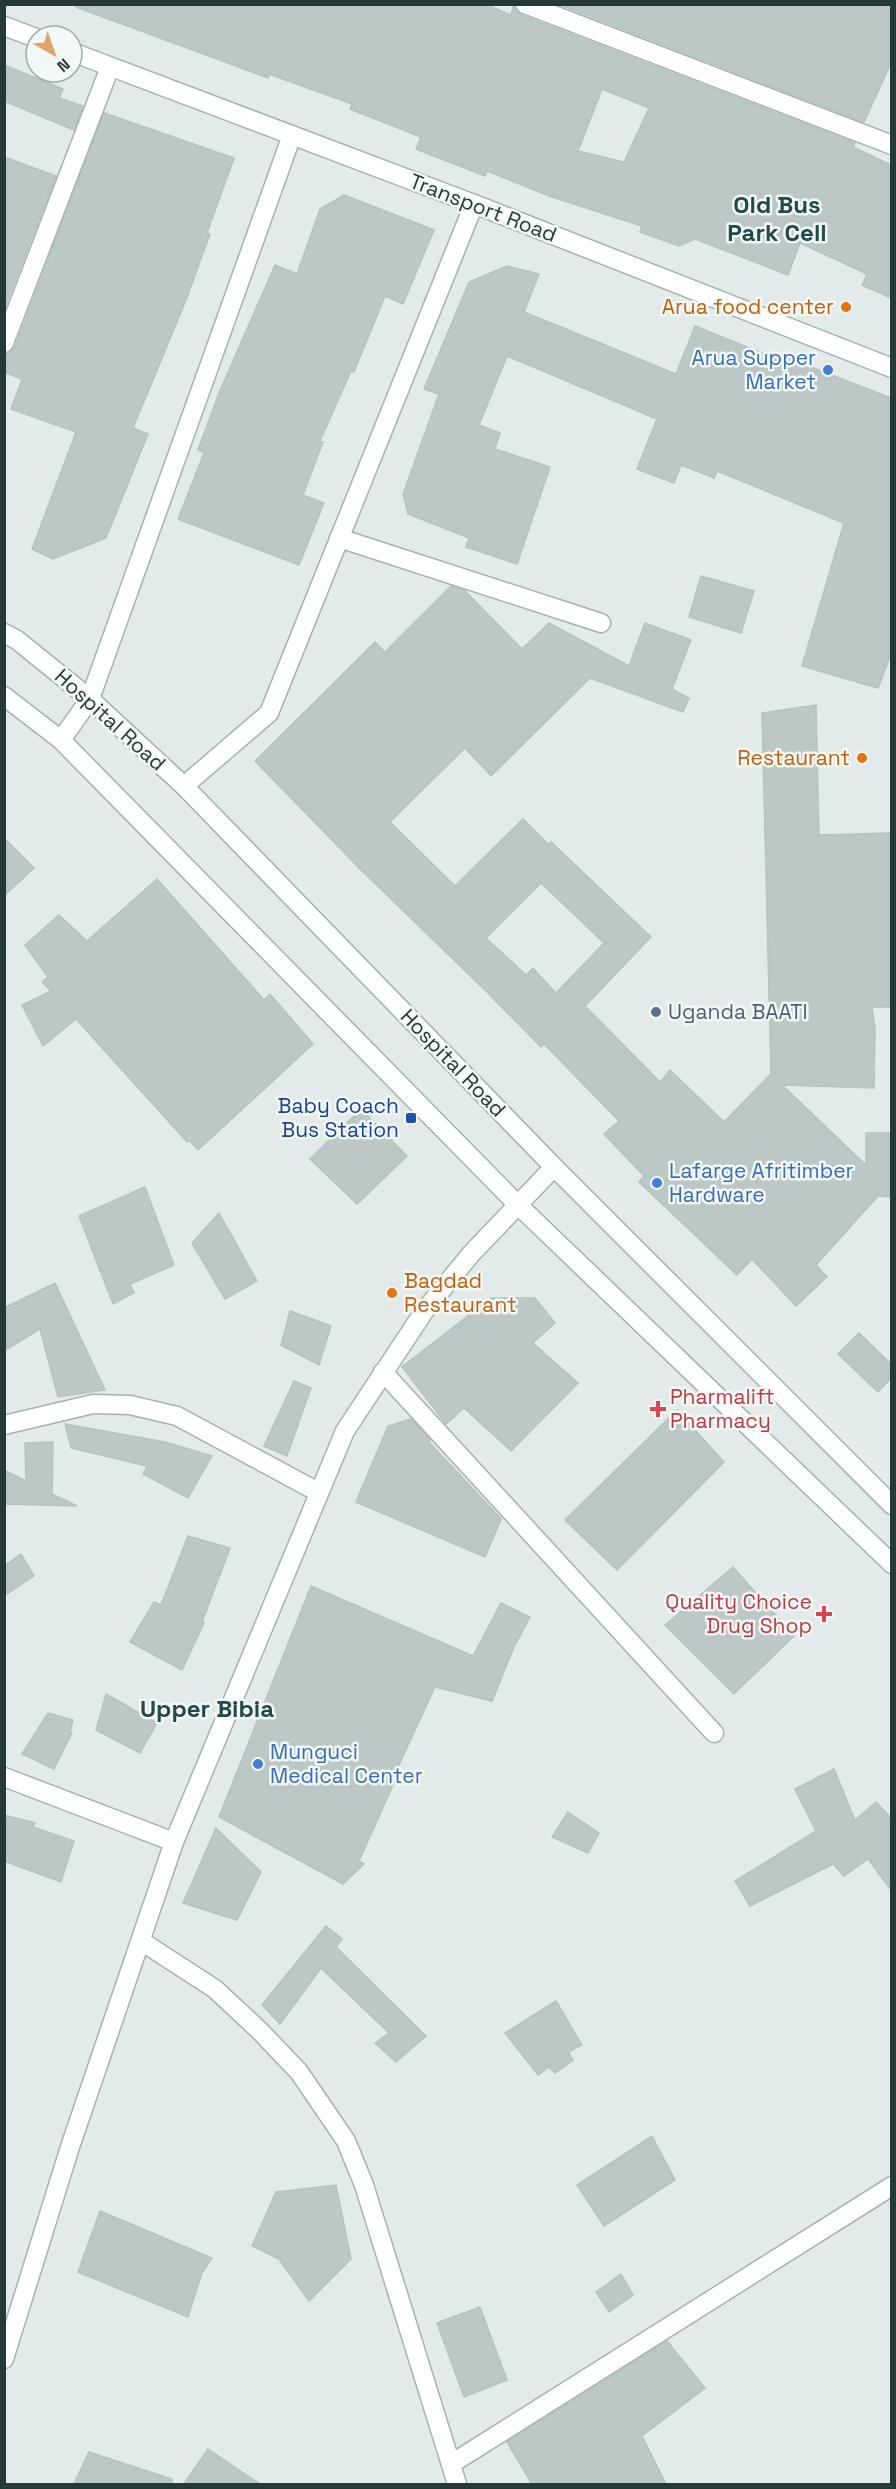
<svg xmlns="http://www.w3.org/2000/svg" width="896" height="2489" font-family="'Space Grotesk',sans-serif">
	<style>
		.building { fill: #bbc8c6; stroke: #b5c4c1; stroke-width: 1.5; fill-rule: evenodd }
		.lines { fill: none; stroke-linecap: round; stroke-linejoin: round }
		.service-casing { stroke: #a5b2b1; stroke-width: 21 }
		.minor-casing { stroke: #a5b2b1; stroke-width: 21 }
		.secondary-casing { stroke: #9fb3b0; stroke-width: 21 }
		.service { stroke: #fff; stroke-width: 18 }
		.minor { stroke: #fff; stroke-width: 18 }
		.secondary { stroke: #fff; stroke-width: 18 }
		.food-dot { fill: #e8710a; stroke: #f2f8f6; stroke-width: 2 }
		.shop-dot { fill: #3f7fe0; stroke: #f2f8f6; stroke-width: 2 }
		.service-dot { fill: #5c6f8a; stroke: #f2f8f6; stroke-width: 2 }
		.transit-dot { fill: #1a4fb4; stroke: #f2f8f6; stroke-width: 2 }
		.health-dot { fill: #e0444e; stroke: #f2f8f6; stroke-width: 2 }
		.labels { text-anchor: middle; stroke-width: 5; stroke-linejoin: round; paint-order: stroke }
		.street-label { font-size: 21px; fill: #243a3a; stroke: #f2f8f6 }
		.food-label { font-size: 21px; fill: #c56008; stroke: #f2f8f6; text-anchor: end }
		.shop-label { font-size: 21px; fill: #366cbe; stroke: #f2f8f6; text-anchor: start }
		.service-label { font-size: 21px; fill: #4e5e75; stroke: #f2f8f6; text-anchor: start }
		.transit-label { font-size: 21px; fill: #164399; stroke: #f2f8f6; text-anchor: end }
		.health-label { font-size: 21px; fill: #be3a42; stroke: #f2f8f6; text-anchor: start }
		.quarter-label { font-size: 24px; font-weight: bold; fill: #224a4a; stroke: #f2f8f6 }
	</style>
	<rect width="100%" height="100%" fill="#e2ebe9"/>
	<!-- building -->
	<g class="building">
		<path d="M 77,4 L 484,4 L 511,15 L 514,4 L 516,11 L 521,15 L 855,143 L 853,147 L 891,165 L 891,298 L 862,285 L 867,274 L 800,243 L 788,275 L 695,239 L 679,246 L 640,232 L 642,226 L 549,196 L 487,171 L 485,176 L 416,149 L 421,137 L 350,109 L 352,104 L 269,74 L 268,78 L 76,7 ZM 602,89 L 649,108 L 624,162 L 578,151 Z"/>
		<path d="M 558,4 L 891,4 L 891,63 L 864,122 Z"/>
		<path d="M 4,65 L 63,89 L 59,98 L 83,106 L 74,130 L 4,101 Z"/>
		<path d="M 104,113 L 234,158 L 207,233 L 210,234 L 186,300 L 133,428 L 148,434 L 106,538 L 53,559 L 32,549 L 76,432 L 11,409 L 22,379 L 4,372 L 4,354 L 11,352 L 15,347 Z"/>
		<path d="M 4,157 L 56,176 L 4,310 Z"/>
		<path d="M 344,195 L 434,230 L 403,304 L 385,296 L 354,372 L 351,371 L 320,441 L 323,442 L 303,495 L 324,503 L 299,565 L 178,519 L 204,453 L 198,450 L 219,393 L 275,265 L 297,274 L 320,209 Z"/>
		<path d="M 507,266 L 539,274 L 524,312 L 676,374 L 695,326 L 787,363 L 788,358 L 891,398 L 891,654 L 878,688 L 802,666 L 844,523 L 717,471 L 714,478 L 681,465 L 674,483 L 637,469 L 657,419 L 507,356 L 479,425 L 500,433 L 495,449 L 550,467 L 517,564 L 466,547 L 469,538 L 408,514 L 403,494 L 439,394 L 424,389 L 469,282 Z"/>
		<path d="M 701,576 L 754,591 L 741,633 L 689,617 Z"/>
		<path d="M 451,586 L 464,590 L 522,649 L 549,623 L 629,666 L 645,623 L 691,640 L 672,689 L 689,698 L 683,712 L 590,678 L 491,776 L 465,748 L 390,822 L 455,886 L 523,819 L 549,845 L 551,842 L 651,937 L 585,1006 L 660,1082 L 670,1070 L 724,1122 L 771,1074 L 762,713 L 816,705 L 819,835 L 891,833 L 891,1007 L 872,1007 L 875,1028 L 874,1088 L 782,1085 L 866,1165 L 866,1133 L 891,1133 L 891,1197 L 878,1196 L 816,1265 L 827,1277 L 796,1306 L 752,1259 L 737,1275 L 639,1182 L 644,1176 L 604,1134 L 619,1121 L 544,1044 L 541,1047 L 486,991 L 360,869 L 255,761 L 375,642 L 385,652 ZM 541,883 L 604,943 L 556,993 L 533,968 L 526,975 L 486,938 Z"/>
		<path d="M 4,838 L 34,868 L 4,896 Z"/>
		<path d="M 157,879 L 264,1000 L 270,994 L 313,1044 L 198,1150 L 190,1141 L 187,1142 L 76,1019 L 43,1046 L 22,1005 L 51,991 L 42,982 L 48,977 L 25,945 L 59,915 L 87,941 Z"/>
		<path d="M 361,1109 L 407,1156 L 357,1204 L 310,1159 Z"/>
		<path d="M 145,1187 L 174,1265 L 130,1284 L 134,1293 L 113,1304 L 79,1216 Z"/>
		<path d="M 219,1213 L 257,1281 L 225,1299 L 192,1243 Z"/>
		<path d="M 55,1283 L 105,1390 L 58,1397 L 40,1329 L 4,1351 L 4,1308 Z"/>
		<path d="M 491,1298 L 535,1298 L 555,1323 L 533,1343 L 578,1383 L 511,1451 L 464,1408 L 446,1424 L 402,1367 Z"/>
		<path d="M 290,1311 L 331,1326 L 319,1365 L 281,1345 Z"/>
		<path d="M 859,1333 L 891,1364 L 891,1378 L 878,1392 L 838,1354 Z"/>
		<path d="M 294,1381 L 311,1388 L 287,1456 L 264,1446 Z"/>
		<path d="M 677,1410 L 724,1462 L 617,1570 L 565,1520 Z"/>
		<path d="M 411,1419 L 430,1440 L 428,1441 L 501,1519 L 485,1557 L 356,1502 L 388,1426 Z"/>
		<path d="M 65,1424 L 165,1442 L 212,1456 L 188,1498 L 143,1474 L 147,1466 L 71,1448 Z"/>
		<path d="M 53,1442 L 52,1494 L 77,1506 L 4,1504 L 4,1470 L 26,1481 L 25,1443 Z"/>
		<path d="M 188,1536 L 230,1548 L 202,1622 L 204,1623 L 182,1670 L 130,1642 L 154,1602 L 161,1605 Z"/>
		<path d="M 21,1554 L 34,1576 L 4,1596 L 4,1566 Z"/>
		<path d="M 733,1567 L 794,1636 L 734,1694 L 665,1625 Z"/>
		<path d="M 311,1586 L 473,1656 L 501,1603 L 530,1617 L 514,1647 L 492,1701 L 435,1687 L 391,1782 L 394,1783 L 359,1861 L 364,1864 L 343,1884 L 219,1817 Z"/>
		<path d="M 106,1694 L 157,1723 L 140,1753 L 96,1730 Z"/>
		<path d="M 48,1713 L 73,1720 L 70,1732 L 72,1733 L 54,1769 L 22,1754 Z"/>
		<path d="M 834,1769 L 855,1820 L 876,1802 L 891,1818 L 891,1890 L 868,1859 L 844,1876 L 833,1864 L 750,1906 L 735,1881 L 816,1831 L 795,1789 Z"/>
		<path d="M 568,1812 L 599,1833 L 588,1853 L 552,1837 Z"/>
		<path d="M 4,1815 L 35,1823 L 33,1827 L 74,1841 L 61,1882 L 4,1861 Z"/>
		<path d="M 216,1828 L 261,1872 L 237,1920 L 183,1903 Z"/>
		<path d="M 326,1926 L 342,1939 L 336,1947 L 426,2036 L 396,2062 L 375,2043 L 389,2033 L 321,1968 L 280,2024 L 262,2005 Z"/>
		<path d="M 556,2001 L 582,2045 L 568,2052 L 573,2060 L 555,2073 L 549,2067 L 538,2075 L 505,2033 Z"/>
		<path d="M 652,2136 L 675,2180 L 604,2226 L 577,2185 Z"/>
		<path d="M 336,2185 L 351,2259 L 309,2301 L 279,2259 L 252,2246 L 276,2192 Z"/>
		<path d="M 100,2211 L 212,2258 L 202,2273 L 188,2317 L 78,2272 Z"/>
		<path d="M 621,2274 L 633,2295 L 609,2312 L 596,2292 Z"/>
		<path d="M 480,2307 L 507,2380 L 464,2397 L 437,2323 Z"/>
		<path d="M 667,2341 L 705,2388 L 642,2436 L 666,2484 L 532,2484 L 507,2442 Z"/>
		<path d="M 208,2449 L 260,2484 L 184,2484 Z"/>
		<path d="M 89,2452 L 172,2479 L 172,2484 L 74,2484 Z"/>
	</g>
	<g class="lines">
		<!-- service casing -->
		<g class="service-casing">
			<path id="service" d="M 339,538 L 601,623"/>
		</g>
		<!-- minor casing -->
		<g class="minor-casing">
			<g id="minor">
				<path d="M 525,4 L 892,145"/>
				<path d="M 4,26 L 36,38"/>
				<path d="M 72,52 L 474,204 L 892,368"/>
				<path d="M 4,343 L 110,67"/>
				<path d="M 61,740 L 90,699 L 292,135"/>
				<path d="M 184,786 L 269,713 L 474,204"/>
				<path d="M 383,1372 L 714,1733"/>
				<path d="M 4,1425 L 93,1404 L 130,1405 L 177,1416 L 318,1492"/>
				<path d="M 4,1777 L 174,1842"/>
				<path d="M 141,1941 L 215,1989 L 260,2031 L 299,2072 L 346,2141 L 364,2185 L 457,2484"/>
				<path d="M 4,2359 L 70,2147 L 174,1842 L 345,1431 L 425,1310 L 471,1254 L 554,1167"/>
				<path d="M 451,2464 L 892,2186"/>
			</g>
		</g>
		<!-- secondary casing -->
		<g class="secondary-casing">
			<g id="secondary">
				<path d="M 4,633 L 17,640 L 90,699 L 184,786 L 554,1167 L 892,1505"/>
				<path d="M 4,696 L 61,740 L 517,1204 L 892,1564"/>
			</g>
		</g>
		<!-- service -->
		<use href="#service" class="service"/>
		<!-- minor -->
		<use href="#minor" class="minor"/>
		<!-- secondary -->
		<use href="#secondary" class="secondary"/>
	</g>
	<!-- markers -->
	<g class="food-dot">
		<circle cx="846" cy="307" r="6"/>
		<circle cx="862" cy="758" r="6"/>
		<circle cx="392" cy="1293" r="6"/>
	</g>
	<g class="shop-dot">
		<circle cx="828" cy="370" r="6"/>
		<circle cx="657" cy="1183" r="6"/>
		<circle cx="258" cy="1764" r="6"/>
	</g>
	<circle class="service-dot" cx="656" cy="1012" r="6"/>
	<rect class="transit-dot" x="405" y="1112" width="12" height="12" rx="3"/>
	<g class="health-dot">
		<path d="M655 1400h6v6h6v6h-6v6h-6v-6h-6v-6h6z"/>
		<path d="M821 1605h6v6h6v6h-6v6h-6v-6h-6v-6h6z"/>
	</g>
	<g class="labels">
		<!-- street labels -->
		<g class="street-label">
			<text transform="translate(483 208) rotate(21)" y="7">Transport Road</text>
			<text transform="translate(110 720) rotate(42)" y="7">Hospital Road</text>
			<text transform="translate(453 1063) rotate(46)" y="7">Hospital Road</text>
		</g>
		<!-- food labels -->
		<g class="food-label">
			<text x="834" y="314">Arua food center</text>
			<text x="850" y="765">Restaurant</text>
			<text x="404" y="1288" text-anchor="start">Bagdad<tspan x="404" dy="24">Restaurant</tspan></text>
		</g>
		<!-- shop labels -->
		<g class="shop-label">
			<text x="816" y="365" text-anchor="end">Arua Supper<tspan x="816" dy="24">Market</tspan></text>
			<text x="669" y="1178">Lafarge Afritimber<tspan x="669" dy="24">Hardware</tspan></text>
			<text x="270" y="1759">Munguci<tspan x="270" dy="24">Medical Center</tspan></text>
		</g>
		<!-- service labels -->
		<g class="service-label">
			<text x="668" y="1019">Uganda BAATI</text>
		</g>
		<!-- transit labels -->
		<g class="transit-label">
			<text x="399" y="1113">Baby Coach<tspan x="399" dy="24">Bus Station</tspan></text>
		</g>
		<!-- health labels -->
		<g class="health-label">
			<text x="670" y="1404">Pharmalift<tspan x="670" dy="24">Pharmacy</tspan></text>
			<text x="812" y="1609" text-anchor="end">Quality Choice<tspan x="812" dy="24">Drug Shop</tspan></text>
		</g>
		<!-- quarter labels -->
		<g class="quarter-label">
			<text x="777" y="213">Old Bus<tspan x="777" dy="28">Park Cell</tspan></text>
			<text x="207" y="1717">Upper Bibia</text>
		</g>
	</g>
	<!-- border -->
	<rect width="896" height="2489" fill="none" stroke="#243a3a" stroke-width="12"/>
	<!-- north arrow -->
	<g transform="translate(54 54) rotate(140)"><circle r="28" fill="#f2f8f6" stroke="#a0acab" stroke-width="1.5"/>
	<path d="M0-4.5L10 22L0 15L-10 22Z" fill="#e4a467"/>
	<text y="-9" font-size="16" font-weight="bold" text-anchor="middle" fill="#243a3a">N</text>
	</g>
</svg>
